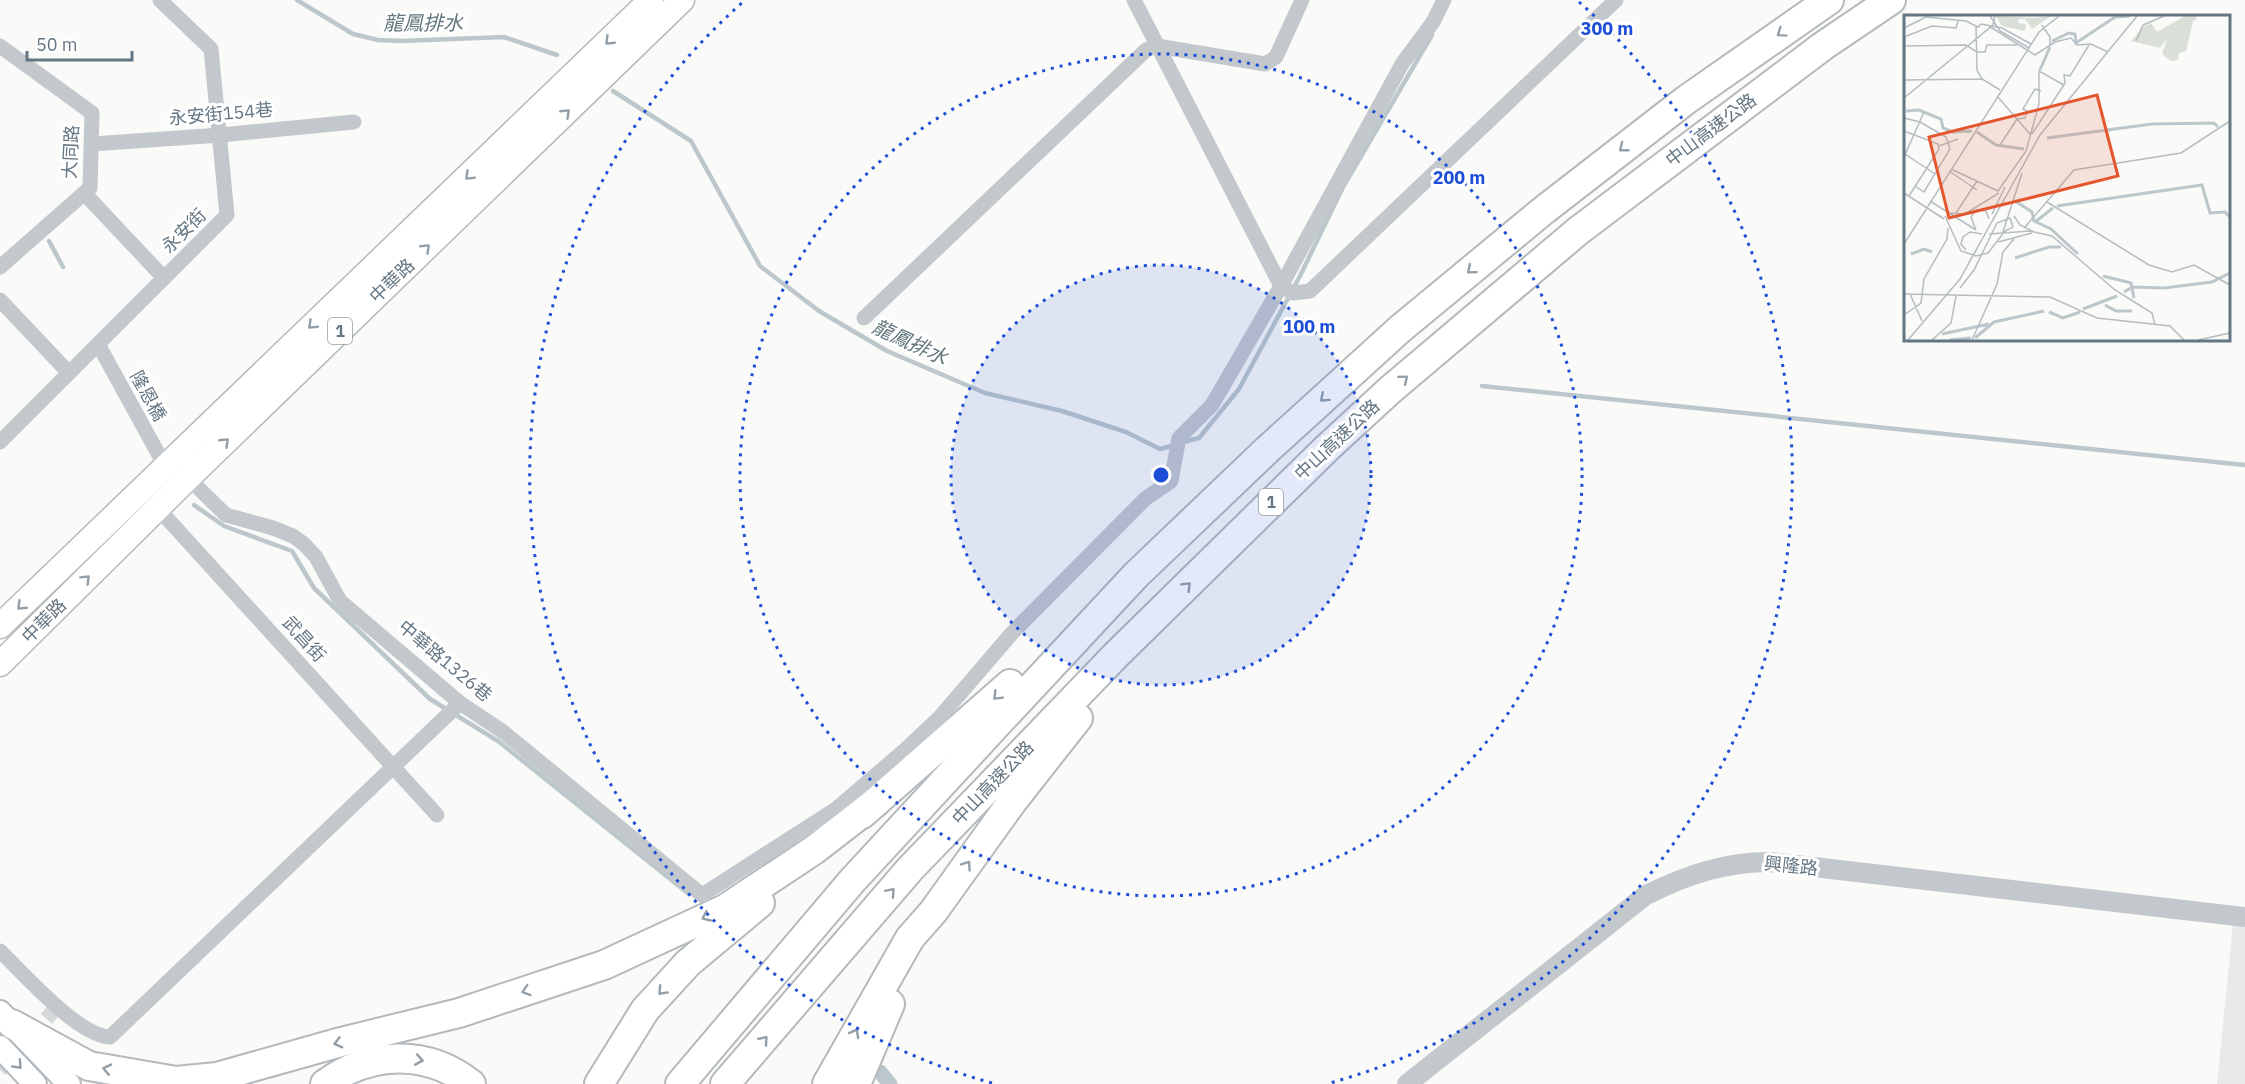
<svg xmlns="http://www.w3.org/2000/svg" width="2245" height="1084" font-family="'IBM Plex Sans','Noto Sans TC',sans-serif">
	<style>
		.built { fill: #e8e9e9 }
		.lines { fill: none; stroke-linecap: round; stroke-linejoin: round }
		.stream { stroke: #bbc7cb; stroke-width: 4.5 }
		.canal { stroke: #bbc7cb; stroke-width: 15 }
		.minor-tunnel { stroke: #d5d9db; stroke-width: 15; stroke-dasharray: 15 8; stroke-linecap: butt }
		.secondary-casing { stroke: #b3babf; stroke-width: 26 }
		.primary-casing { stroke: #b5babe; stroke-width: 27 }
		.motorway-casing { stroke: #b4b9bd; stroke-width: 32 }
		.minor { stroke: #c3c8cc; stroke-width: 15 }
		.tertiary { stroke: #c3c8cc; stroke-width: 20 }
		.secondary { stroke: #fff; stroke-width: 22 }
		.primary { stroke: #fff; stroke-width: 24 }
		.motorway { stroke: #fff; stroke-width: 28 }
		.oneway { stroke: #939fa8 }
		.ring { fill: none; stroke: #1d4ed8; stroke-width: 3; stroke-dasharray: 3 6 }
		.labels { text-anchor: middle; stroke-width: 6; stroke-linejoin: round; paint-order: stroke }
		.shield { fill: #fff; stroke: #939fa8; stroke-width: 1.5 }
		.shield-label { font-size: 16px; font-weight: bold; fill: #657683 }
		.street-label { font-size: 18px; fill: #657683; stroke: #fff }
		.water-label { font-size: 20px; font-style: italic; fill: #60757c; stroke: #fff }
		.inset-river { fill: none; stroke: #bbc7cb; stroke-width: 3 }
		.inset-road { fill: none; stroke: #b5bdc2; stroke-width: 1.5 }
		.view { fill: #e4572e; fill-opacity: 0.15; stroke: #e4572e; stroke-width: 3 }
		.inset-edge { fill: none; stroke: #657683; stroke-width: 3 }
		.centre { fill: #1d4ed8; stroke: #fff; stroke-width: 3 }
		.ring-label { font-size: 18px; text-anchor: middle; font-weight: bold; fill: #1d4ed8; stroke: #fff; stroke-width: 6; stroke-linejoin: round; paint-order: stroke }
	</style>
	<rect width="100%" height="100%" fill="#fafaf8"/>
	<!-- built -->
	<path class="built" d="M 2233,924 L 2245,925 L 2245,1084 L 2217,1084 Z"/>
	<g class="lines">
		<!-- stream -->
		<g class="stream">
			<path d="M 297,0 L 353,34 L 378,40 L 401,41 L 504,37 L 557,55"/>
			<path d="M 613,91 L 691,141 L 760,266 L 819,311 L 887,351 L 985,393 L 1062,411 L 1126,432 L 1160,449 L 1175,445"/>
			<path d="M 49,241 L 63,267"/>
			<path d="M 1482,386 L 2245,465"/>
			<path d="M 1183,442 L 1199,438 L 1239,389 L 1300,276 L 1343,187 L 1432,35"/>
			<path d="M 194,505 L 224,526 L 292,551 L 314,588 L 430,699 L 498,741 L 689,894"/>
		</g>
		<!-- canal -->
		<path class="canal" d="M 880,1072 L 890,1084"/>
		<!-- minor-tunnel -->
		<path class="minor-tunnel" d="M 0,1070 L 57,1007"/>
		<!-- secondary casing -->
		<g class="secondary-casing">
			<g id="secondary">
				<path d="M 0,1012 L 69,1084"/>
				<path d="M 0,1047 L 35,1084"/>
			</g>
		</g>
		<!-- primary casing -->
		<g class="primary-casing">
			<g id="primary">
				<path d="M 0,626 L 651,0"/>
				<path d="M 0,664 L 188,478 L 682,0"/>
			</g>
		</g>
		<!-- motorway casing -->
		<g class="motorway-casing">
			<g id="motorway">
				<path d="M 862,814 L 1010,684"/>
				<path d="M 12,1024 L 89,1066 L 176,1081 L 217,1077 L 341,1042 L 459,1013 L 604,965 L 725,909 L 814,850 L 876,802"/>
				<path d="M 325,1084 C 370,1051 427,1049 471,1084"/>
				<path d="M 599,1084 L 645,1010 L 688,963 L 760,903"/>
				<path d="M 680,1084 L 852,881 L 998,723 L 1136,575 L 1267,450 L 1400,329 L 1544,210 L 1686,100 L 1829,0"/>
				<path d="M 725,1084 L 910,869 L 1116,655 L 1327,448 L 1390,390 L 1578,231 L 1823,46 L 1891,0"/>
				<path d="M 827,1084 L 910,938 L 933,912 L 1012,802 L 1078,718"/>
				<path d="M 856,1084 L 890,1004"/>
			</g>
		</g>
		<!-- minor -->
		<g class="minor">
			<path d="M 1134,0 L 1281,286 L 1293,293 L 1310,291 L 1616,0"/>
			<path d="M 0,46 L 92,113 L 90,188 L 0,267"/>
			<path d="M 1157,46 L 1265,64 L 1276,57 L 1302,0"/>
			<path d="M 92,144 L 221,135 L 354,122"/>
			<path d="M 84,193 L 164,278"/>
			<path d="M 0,300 L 69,373"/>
			<path d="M 864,318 L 1146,50 L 1157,46"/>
			<path d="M 98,344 L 165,466"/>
			<path d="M 0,442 L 227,215 L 211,49 L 160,0"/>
			<path d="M 183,473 L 226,515 L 273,528 L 293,536 L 304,544 L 316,557 L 340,601 L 460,703 L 502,731 L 702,895 L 836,809 L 905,750 L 940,717 L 1012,633 L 1145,499 L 1171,481 L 1179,438 L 1212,405 L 1281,286 L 1402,64 L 1433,22 L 1444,0"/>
			<path d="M 153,503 L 437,815"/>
			<path d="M 0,951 C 23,973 78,1036 110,1037 L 460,703"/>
		</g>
		<!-- tertiary -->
		<path class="tertiary" d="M 1407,1084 L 1646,895 C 1687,875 1724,862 1770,862 L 2245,917"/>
		<!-- secondary -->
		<use href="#secondary" class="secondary"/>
		<!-- primary -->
		<use href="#primary" class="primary"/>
		<!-- motorway -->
		<use href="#motorway" class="motorway"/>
	</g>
	<!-- one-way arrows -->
	<defs><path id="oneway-chevron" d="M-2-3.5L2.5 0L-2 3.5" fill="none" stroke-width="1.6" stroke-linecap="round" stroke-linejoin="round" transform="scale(1.5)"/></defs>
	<g class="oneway">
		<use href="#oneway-chevron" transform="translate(1781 33) rotate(145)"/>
		<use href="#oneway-chevron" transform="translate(609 41) rotate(136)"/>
		<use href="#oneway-chevron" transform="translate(566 113) rotate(-44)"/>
		<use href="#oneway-chevron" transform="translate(1623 148) rotate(142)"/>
		<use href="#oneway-chevron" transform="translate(469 176) rotate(136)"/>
		<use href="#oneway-chevron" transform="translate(426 248) rotate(-44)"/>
		<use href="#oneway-chevron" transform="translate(1471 270) rotate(140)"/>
		<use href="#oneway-chevron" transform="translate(312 325) rotate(136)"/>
		<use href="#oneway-chevron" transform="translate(1404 379) rotate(-40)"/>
		<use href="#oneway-chevron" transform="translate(1324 398) rotate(138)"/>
		<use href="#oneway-chevron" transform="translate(225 442) rotate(-44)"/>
		<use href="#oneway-chevron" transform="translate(86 579) rotate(-45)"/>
		<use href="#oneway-chevron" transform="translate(1187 586) rotate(-45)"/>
		<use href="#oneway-chevron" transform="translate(21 606) rotate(136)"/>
		<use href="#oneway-chevron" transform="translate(997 696) rotate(135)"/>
		<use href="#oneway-chevron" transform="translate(967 865) rotate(-55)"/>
		<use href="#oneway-chevron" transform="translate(891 892) rotate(-49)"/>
		<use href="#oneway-chevron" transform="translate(706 917) rotate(155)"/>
		<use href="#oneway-chevron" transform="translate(526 991) rotate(162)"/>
		<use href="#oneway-chevron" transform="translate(662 991) rotate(133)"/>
		<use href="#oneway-chevron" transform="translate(855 1033) rotate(-61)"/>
		<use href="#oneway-chevron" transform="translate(764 1040) rotate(-49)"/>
		<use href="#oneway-chevron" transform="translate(338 1043) rotate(165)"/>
		<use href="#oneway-chevron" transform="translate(419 1060) rotate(10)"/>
		<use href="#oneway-chevron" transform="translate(18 1065) rotate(47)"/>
		<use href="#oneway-chevron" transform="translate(107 1069) rotate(-167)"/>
	</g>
	<!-- distance rings -->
	<circle cx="1161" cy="475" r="210" fill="#1d4ed8" fill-opacity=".12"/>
	<g class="ring">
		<circle cx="1161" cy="475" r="210"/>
		<circle cx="1161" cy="475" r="421"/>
		<path d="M992 1083A631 631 0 0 1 743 2M1579 2A631 631 0 0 1 1330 1083"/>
	</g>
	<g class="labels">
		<!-- shield labels -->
		<g class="shield">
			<rect x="328" y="318" width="24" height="26" rx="4.5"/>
			<rect x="1259" y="489" width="24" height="26" rx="4.5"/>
		</g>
		<g class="shield-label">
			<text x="340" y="337">1</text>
			<text x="1271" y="508">1</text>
		</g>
		<!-- street labels -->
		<g class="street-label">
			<text transform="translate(221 114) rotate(-5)" y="6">永安街154巷</text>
			<text transform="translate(1711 130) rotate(-37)" y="6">中山高速公路</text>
			<text transform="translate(71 152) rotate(-87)" y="6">大同路</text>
			<text transform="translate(184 231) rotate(-45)" y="6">永安街</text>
			<text transform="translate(392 281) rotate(-44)" y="6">中華路</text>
			<text transform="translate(148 396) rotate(61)" y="6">隆恩橋</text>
			<text transform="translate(1337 440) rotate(-43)" y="6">中山高速公路</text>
			<text transform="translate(44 621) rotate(-45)" y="6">中華路</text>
			<text transform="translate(304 639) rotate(48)" y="6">武昌街</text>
			<text transform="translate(445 661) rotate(40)" y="6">中華路1326巷</text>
			<text transform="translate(993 783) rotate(-46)" y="6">中山高速公路</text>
			<text transform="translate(1791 866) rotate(6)" y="6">興隆路</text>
		</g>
		<!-- water labels -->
		<g class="water-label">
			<text x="423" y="30">龍鳳排水</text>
			<text transform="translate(910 342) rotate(25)" y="7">龍鳳排水</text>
		</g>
	</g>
	<!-- overview -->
	<g transform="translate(1904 15)">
		<rect width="326" height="326" fill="#fafaf8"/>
		<path d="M 92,1 L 130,3 L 147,1 L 128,14 L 121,4 L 115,4 L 114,8 L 122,9 L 121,16 L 98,11 ZM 281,1 L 292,1 L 292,5 L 289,6 L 282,36 L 275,38 L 274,45 L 267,46 L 258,39 L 263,24 L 256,33 L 227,26 L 239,12 L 247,8 L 253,17 Z" fill="#dadfd7"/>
		<path class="inset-river" d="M 148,26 L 165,18 L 171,19 L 172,28 L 211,2 L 226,1M 136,55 L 146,32M 2,96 L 15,95 L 37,104 L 39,113 L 49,117 L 68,116M 73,117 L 92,130 L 120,134M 143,123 L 248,109 L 310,108 L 314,112M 111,186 L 128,197 L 130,206 L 147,214 L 174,239M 153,191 L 298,170 L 306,198 L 321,197 L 326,202M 131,207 L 149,193M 7,239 L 20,234 L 28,237M 111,243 L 145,232 L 157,232M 199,261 L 227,268 L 230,283M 220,277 L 229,272 L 260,273 L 308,267 L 326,258M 201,290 L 212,296 L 228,296M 179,294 L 213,281M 145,297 L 159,303 L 176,297M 38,319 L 85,309M 71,323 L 90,307 L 140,296M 46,325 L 67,323"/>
		<path class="inset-road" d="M 86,1 L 96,16 L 125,33M 138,10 L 146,22 L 146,30M 85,11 L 131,40 L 151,27 L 167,23 L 173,30 L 187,29 L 204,37M 72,12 L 73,55 L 78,64 L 96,75M 0,13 L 22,2 L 62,6 L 74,12 L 77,9 L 98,13 L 127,29M 0,22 L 28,11 L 52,13 L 54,6M 232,26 L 239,10 L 260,1M 1,31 L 62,30 L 73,37M 73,37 L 81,37 L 83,30 L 113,30M 1,65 L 78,64M 93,81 L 126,119M 0,83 L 89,10 L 91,1M 0,103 L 16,107 L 42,122 L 46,134 L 20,177 L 11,171M 113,104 L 121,103 L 123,96 L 119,94 L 131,74 L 137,76M 0,113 L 1,21M 0,116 L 34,129 L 35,134 L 5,181M 128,119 L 161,68 L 160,60 L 166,61 L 185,30M 96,130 L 113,104M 35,131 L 54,124M 1,139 L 31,159M 0,142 L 20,97M 47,154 L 94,176 L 122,136 L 135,89 L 135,56 L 160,70M 45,156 L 73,175M 0,178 L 40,204M 26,186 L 72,215M 143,187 L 245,250 L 268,257 L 290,250 L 326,270M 45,198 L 61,199 L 95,178M 52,198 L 73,166M 88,199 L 101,172M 41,201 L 57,236 L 72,241 L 84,238 L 98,220 L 118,158M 110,201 L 116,210 L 130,217M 121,212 L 170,155 L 277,138 L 326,106M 72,215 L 67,202 L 72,195 L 82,196 L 85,204M 85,219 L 126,216 L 148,221 L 211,275 L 248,298 L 251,310M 94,227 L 128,218M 0,229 L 135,17 L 155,1M 62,235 L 57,229 L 59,222 L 66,217 L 78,219M 56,273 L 70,255 L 93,208 L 106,203 L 109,212 L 98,218M 0,279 L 146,282 L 193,303 L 266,311 L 280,325M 6,279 L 18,306M 0,300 L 17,288 L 20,264 L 43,224 L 44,213M 4,325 L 56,264 L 136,120 L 233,1M 28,325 L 47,308 L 52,281M 68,325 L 93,269 L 99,237 L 110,224M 294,325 L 326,318"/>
		<path class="view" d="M 193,80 L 214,161 L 45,203 L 25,122 Z"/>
		<rect width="326" height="326" class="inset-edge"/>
	</g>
	<circle cx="1161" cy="475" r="9" class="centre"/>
	<g class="ring-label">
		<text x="1607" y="35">300 m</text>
		<text x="1459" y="184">200 m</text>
		<text x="1309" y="333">100 m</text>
	</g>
	<!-- scale -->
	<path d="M27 51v9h105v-9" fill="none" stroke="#657683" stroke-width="3"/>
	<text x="36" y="51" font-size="18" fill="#657683" stroke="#ffffff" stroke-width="4.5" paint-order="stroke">50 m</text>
</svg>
